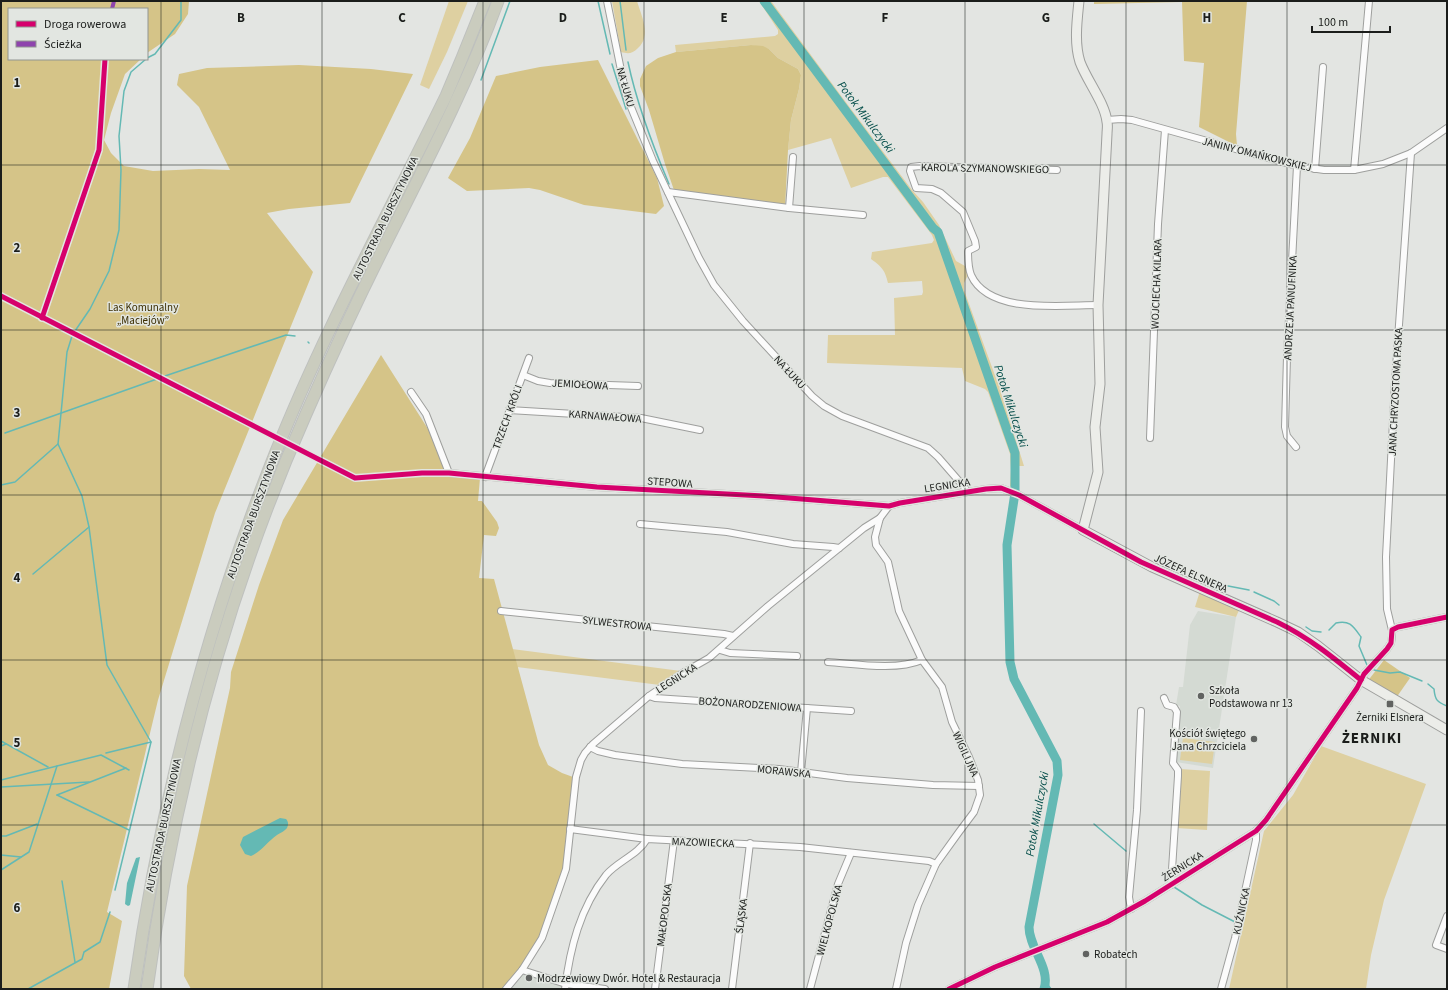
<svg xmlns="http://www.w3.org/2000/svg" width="1448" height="990" font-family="'Source Sans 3',sans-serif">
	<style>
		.built { fill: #d4dad3 }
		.green { fill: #ded0a1 }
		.forest { fill: #d5c488 }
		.water { fill: #64b9b4 }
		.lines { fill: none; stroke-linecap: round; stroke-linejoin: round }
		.stream { stroke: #64b9b4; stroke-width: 1.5 }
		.river { stroke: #64b9b4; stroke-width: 9 }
		.street-casing { stroke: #9e9f9d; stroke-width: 8 }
		.secondary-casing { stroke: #9e9f9d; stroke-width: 11 }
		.highway-casing { stroke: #bec0be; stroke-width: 13 }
		.street { stroke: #fbfbfb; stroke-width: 6 }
		.secondary { stroke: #ecede9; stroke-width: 9 }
		.highway { stroke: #caccbe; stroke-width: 11 }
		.quiet { stroke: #8e44ad; stroke-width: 4; stroke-dasharray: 8 4; stroke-linecap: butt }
		.cycleway-casing { stroke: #e2e6e1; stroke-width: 8 }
		.cycleway { stroke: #d6006c; stroke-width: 5 }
		.grid { fill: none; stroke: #1b1d1b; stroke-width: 1; stroke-opacity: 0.55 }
		.poi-dot { fill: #616361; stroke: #e2e6e1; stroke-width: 1.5 }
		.labels { text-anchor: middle; stroke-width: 3; stroke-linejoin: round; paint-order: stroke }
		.street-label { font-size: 11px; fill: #1b1d1b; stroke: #e2e6e1 }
		.park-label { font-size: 11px; fill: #3c2e00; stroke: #e2e6e1 }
		.poi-label { font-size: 11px; fill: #1b1d1b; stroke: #e2e6e1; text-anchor: start }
		.water-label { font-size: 12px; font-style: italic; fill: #054d4a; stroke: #e2e6e1 }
		.district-label { font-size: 15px; font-weight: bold; letter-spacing: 1px; fill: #1b1d1b; stroke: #e2e6e1 }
		.grid-label { font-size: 13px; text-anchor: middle; font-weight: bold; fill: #1b1d1b; stroke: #e2e6e1; stroke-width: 3; stroke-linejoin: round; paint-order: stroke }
	</style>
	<rect width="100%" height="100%" fill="#e3e5e2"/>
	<!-- built -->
	<g class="built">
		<path d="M 1198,611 L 1236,617 L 1213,768 L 1176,762 L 1180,706 L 1176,705 L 1179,687 L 1183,687 L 1190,625 Z"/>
		<path d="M 521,972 L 563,985 L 563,989 L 508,989 Z"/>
	</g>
	<!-- green -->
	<g class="green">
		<path d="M 449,1 L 468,1 L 447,52 L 429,89 L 420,85 Z"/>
		<path d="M 612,1 L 637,1 C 641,15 652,36 638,48 C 632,54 628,54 621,52 Z"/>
		<path d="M 759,1 L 771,1 L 845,101 L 912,190 L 923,202 L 939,225 L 956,261 L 965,266 L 968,275 L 964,283 L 964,290 L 997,381 L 1001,387 L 1010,391 L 1002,391 L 1001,393 L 1024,466 L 1019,466 L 1018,490 L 1010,486 L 1011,470 L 1010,454 L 988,392 L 985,389 L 965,381 L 962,368 L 827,363 L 828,335 L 895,335 L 894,298 L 922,295 L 923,292 L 922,281 L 888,283 C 885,270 882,267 871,259 L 872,252 L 932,243 L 934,240 L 932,235 L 888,177 L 883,177 L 851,188 L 831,138 L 788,150 L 791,120 L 799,89 L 801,75 L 798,69 L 778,58 L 769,49 L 751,45 L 676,52 L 675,45 L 775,36 L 778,34 L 778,30 Z"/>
		<path d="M 1200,591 L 1240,608 L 1236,617 L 1195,607 Z"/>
		<path d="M 512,649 L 681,671 L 660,685 L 517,667 Z"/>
		<path d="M 1183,738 L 1215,742 L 1212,764 L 1180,760 Z"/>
		<path d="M 1321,746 L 1426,784 L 1384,900 L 1371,955 L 1366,989 L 1229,989 L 1264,831 L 1293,795 Z"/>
		<path d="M 1180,769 L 1210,771 L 1207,830 L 1176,828 Z"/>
	</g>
	<!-- forest -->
	<g class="forest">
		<path d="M 1,1 L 189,1 L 188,14 L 175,34 L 147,53 L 147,9 L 9,9 L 9,59 L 141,59 L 125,74 L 111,113 L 104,140 L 111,153 L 124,166 L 153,171 L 199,169 L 230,170 L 199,107 L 177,85 L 179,74 L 207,68 L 299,65 L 371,69 L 413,74 L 350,203 L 289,209 L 267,213 L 313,272 L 215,513 L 158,700 L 107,912 L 122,921 L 109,989 L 1,989 Z"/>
		<path d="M 1094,1 L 1247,1 L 1236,134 L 1237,146 L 1199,127 L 1204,63 L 1184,61 L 1182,2 L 1094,4 Z"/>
		<path d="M 751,45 L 763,46 L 769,49 L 778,58 L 798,69 L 801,75 L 799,89 L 791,120 L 788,150 L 785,208 L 675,193 L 665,164 L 649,110 L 640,86 L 640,79 L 646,66 L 658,58 L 676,52 Z"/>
		<path d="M 598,60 L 657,178 L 664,206 L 656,214 L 584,205 L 540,190 L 529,188 L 467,191 L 448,178 L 470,138 L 496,76 L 540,67 Z"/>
		<path d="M 381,355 L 442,451 L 449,475 L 480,478 L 478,501 L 482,501 L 497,522 L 499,528 L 496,536 L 484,535 L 479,578 L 494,579 L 539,745 L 548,765 L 562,773 L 573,777 L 566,869 L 542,938 L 508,989 L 191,989 L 184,976 L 187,886 L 230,688 L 231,672 L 259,585 L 283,520 Z"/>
		<path d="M 1384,660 L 1410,678 L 1396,698 L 1367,682 Z"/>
	</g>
	<!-- water -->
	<g class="water">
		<path d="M 280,818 L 286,819 C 288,821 289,824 287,828 C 285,831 280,833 277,835 C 268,841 261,852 251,856 L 245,854 L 240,845 L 243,837 Z"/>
		<path d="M 140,857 L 130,905 L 128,906 L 125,904 L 127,883 L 136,858 Z"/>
	</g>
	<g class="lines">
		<!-- stream -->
		<g class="stream">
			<path d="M 598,1 L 610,54"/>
			<path d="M 620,1 L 626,50"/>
			<path d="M 147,58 L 155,54 L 181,20 L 181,1"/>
			<path d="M 628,62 C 637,105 652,144 669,184"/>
			<path d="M 612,64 L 626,109"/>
			<path d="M 481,80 L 510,1"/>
			<path d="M 75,331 L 90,309 L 109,271 L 119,230 L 121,170 L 119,136 L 124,91 L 131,72 L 146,59"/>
			<path d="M 72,336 L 67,352 L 58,444 L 82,496 L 89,527 L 107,665 L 151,742 L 115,890"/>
			<path d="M 308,342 L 309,343"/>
			<path d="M 165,376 L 286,335 L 295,336"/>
			<path d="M 5,433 L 157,379"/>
			<path d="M 1,485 L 15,482 L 58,444"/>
			<path d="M 1013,502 L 1015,503"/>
			<path d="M 33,574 L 89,527"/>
			<path d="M 1223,585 L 1249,590"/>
			<path d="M 1254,592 L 1274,601 L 1279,605"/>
			<path d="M 1306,627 L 1312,631 L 1321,632"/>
			<path d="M 1329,630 L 1336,623 C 1350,620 1353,626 1361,637 L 1359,646 L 1367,665"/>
			<path d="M 1374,670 L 1390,673 L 1400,672 L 1422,681"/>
			<path d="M 1428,684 L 1434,689 C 1435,700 1437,702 1447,706"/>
			<path d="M 1,741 L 48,767"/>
			<path d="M 1,746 L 6,744"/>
			<path d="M 106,753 L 151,742"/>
			<path d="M 1,780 L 101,755 L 129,770"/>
			<path d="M 1,787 L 89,782"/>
			<path d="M 57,795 L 129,830"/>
			<path d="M 57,795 L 126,768"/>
			<path d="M 1094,824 L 1126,851"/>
			<path d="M 1,836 L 6,836 L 37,824"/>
			<path d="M 1,855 L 21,857"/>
			<path d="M 1,870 L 29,852 L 57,766"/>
			<path d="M 62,881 L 75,962"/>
			<path d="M 1174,887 L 1202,905 L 1237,923"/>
			<path d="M 1045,981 L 1051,989"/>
			<path d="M 28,989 L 82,959 L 84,952 L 100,942 L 110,912"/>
		</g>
		<!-- river -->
		<path class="river" d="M 764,1 L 933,228 L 938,232 L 1015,453 L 1015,493 L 1007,545 L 1010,662 L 1014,679 L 1057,761 L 1058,775 L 1029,927 C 1029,948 1051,968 1044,989"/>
		<!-- street casing -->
		<g class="street-casing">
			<g id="street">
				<path d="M 607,1 L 626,95 L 653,161 L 699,258 L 714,285 L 743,321 L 812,396 L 824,406 L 842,416 L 928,448 L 938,457 L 965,488 L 967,492"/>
				<path d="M 1107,120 L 1121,119 L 1132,120 L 1297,166 L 1324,170 L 1354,170 L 1383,164 L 1411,153 L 1447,128"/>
				<path d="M 1315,169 L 1323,67"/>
				<path d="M 1057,170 L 920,166 L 911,167 L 910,171 L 916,188 L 932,189 L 941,193 L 963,212 L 975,241 L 976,247 L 968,251 C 968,259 968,267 971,275 C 989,315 1062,305 1098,305"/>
				<path d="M 1354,170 L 1369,1"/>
				<path d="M 668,192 L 789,208 L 863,215"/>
				<path d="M 789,208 L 793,157"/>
				<path d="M 523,375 L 538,381 L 550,383 L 638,386"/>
				<path d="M 411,392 L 426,414 L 449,473 L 597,487 L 764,496 L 889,506"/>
				<path d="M 509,410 L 641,418 L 700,430"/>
				<path d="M 1150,438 L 1158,224 L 1165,130"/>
				<path d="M 1296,447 L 1287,436 L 1285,427 L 1287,357 L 1297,166"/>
				<path d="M 485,477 L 529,358"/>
				<path d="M 880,518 L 875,537 L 876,545 L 888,562 L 899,611 L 922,660 L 942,687 L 952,722 L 969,757 L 978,780 L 980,795 L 974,812 L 959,832 L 936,864 L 918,905 L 906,943 L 896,989"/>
				<path d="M 640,524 L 727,532 L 793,544 L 833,547 L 839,548"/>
				<path d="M 501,611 L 724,634 L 733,636"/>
				<path d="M 1392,630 L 1398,627 L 1447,617"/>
				<path d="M 720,650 L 730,653 L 797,656"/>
				<path d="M 828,662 C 856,664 896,671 922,660"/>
				<path d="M 649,696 L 655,698 L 851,711"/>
				<path d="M 1164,698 L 1167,705 L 1174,707 L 1177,712 L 1173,763 L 1178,770 L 1178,776 L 1171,885"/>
				<path d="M 590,747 L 598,751 L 615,755 L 682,764 L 779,769 L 847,778 L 933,785 L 979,786"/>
				<path d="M 801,772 L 807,708"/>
				<path d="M 570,829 L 647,839"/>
				<path d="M 1131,909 L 1129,897 L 1137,810 L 1141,711"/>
				<path d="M 1447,916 L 1436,945 L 1447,949"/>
				<path d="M 522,970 L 566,984 L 605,989"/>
				<path d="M 506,989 L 522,970 L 542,938 L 566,869 L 576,777 L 581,760 L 585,753 L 593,744 L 649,696 L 681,674 L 709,658 L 768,606 L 864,528 L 880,518 L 889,506 L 900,503 L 986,489 L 1001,488 L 1019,495 L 1083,530"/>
				<path d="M 565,989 C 570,948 580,908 606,875 C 618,861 638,855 647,839 L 800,847 L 929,861 L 936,864"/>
				<path d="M 655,989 L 674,840"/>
				<path d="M 732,989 L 750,843"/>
				<path d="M 810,989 L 838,884 L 851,853"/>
				<path d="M 949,989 L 995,967 L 1107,922 L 1145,901 L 1256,831 L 1266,820 L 1357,688 L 1364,674 L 1387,649 L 1391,643 L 1392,636 L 1392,630 L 1387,609 L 1386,557 L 1395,382 L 1411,153"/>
				<path d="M 1221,989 L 1235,938 L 1256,840 L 1256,831"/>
			</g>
		</g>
		<!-- secondary casing -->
		<g class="secondary-casing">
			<path id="secondary" d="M 1079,1 C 1077,21 1074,43 1080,62 C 1087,81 1105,103 1107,122 C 1108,126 1107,130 1107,134 L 1098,305 L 1100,384 L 1095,427 L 1098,472 L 1083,530 L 1152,567 L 1277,622 L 1298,632 L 1318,646 L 1361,680 L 1447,730"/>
		</g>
		<!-- highway casing -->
		<g class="highway-casing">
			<g id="highway">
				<path d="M 134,989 C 160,806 206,626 275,454 C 324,331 388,215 446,96 L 462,58 L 485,1"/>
				<path d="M 147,989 C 174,792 225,596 306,414 C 330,359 355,305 382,251 C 423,169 466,88 498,1"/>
			</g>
		</g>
		<!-- street -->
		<use href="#street" class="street"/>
		<!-- secondary -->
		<use href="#secondary" class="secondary"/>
		<!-- highway -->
		<use href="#highway" class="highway"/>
		<!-- quiet -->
		<path class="quiet" d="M 112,9 L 114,1"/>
		<!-- cycleway casing -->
		<g class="cycleway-casing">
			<g id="cycleway">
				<path d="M 1,296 L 355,478 L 422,473 L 449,473 L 597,487 L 764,496 L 889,506 L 900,503 L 986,489 L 1001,488 L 1019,495 L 1141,562 L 1277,622 C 1308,637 1334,658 1361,680"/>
				<path d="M 42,318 L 99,150 L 105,59"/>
				<path d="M 949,989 L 995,967 L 1107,922 L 1145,901 L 1256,831 L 1266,820 L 1357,688 L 1364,674 L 1387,649 L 1391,643 L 1392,630 L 1398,627 L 1447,617"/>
			</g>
		</g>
		<!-- cycleway -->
		<use href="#cycleway" class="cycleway"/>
	</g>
	<!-- grid -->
	<path class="grid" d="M 161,1 L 161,989M 322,1 L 322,989M 483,1 L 483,989M 644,1 L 644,989M 804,1 L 804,989M 965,1 L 965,989M 1126,1 L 1126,989M 1287,1 L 1287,989M 1,165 L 1447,165M 1,330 L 1447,330M 1,495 L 1447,495M 1,660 L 1447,660M 1,825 L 1447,825"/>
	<!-- markers -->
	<g class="poi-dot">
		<circle cx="1201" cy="696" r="4"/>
		<rect x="1386" y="700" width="8" height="8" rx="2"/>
		<circle cx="1254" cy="739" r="4"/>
		<circle cx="1086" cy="954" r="4"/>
		<circle cx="529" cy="978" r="4"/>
	</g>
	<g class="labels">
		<!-- street labels -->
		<g class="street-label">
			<text transform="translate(626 87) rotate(74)" y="4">NA ŁUKU</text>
			<text transform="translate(1257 154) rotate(14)" y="4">JANINY OMAŃKOWSKIEJ</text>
			<text transform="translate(985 168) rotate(1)" y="4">KAROLA SZYMANOWSKIEGO</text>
			<text transform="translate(385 218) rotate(-64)" y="4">AUTOSTRADA BURSZTYNOWA</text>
			<text transform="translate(1156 284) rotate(-88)" y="4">WOJCIECHA KILARA</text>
			<text transform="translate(1290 308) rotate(-87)" y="4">ANDRZEJA PANUFNIKA</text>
			<text transform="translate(790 372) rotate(47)" y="4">NA ŁUKU</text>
			<text transform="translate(580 384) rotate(3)" y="4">JEMIOŁOWA</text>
			<text transform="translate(1395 392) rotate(-87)" y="4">JANA CHRYZOSTOMA PASKA</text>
			<text transform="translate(605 416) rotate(4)" y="4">KARNAWAŁOWA</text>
			<text transform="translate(507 417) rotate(-70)" y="4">TRZECH KRÓLI</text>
			<text transform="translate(670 482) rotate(4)" y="4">STEPOWA</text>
			<text transform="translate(947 485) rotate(-9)" y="4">LEGNICKA</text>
			<text transform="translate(253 514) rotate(-70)" y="4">AUTOSTRADA BURSZTYNOWA</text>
			<text transform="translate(1191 573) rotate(24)" y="4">JÓZEFA ELSNERA</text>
			<text transform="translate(617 623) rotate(6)" y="4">SYLWESTROWA</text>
			<text transform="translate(676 678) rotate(-32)" y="4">LEGNICKA</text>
			<text transform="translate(750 704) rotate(4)" y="4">BOŻONARODZENIOWA</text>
			<text transform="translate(966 754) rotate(66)" y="4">WIGILIJNA</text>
			<text transform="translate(784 771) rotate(6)" y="4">MORAWSKA</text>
			<text transform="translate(163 825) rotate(-78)" y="4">AUTOSTRADA BURSZTYNOWA</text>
			<text transform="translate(703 842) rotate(2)" y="4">MAZOWIECKA</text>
			<text transform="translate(1182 866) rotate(-32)" y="4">ŻERNICKA</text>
			<text transform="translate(1241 911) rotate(-78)" y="4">KUŹNICKA</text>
			<text transform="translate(664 915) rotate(-83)" y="4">MAŁOPOLSKA</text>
			<text transform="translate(741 916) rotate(-83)" y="4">ŚLĄSKA</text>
			<text transform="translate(829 920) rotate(-75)" y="4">WIELKOPOLSKA</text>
		</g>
		<!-- park labels -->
		<g class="park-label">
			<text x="143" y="311">Las Komunalny<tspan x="143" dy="13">„Maciejów”</tspan></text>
		</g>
		<!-- poi labels -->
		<g class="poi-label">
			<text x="1209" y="694">Szkoła<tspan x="1209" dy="13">Podstawowa nr 13</tspan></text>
			<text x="1390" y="721" text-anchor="middle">Żerniki Elsnera</text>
			<text x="1246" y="737" text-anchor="end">Kościół świętego<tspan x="1246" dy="13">Jana Chrzciciela</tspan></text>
			<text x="1094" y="958">Robatech</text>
			<text x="537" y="982">Modrzewiowy Dwór. Hotel &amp; Restauracja</text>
		</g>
		<!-- water labels -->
		<g class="water-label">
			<text transform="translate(866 117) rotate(53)" y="4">Potok Mikulczycki</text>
			<text transform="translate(1011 406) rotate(72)" y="4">Potok Mikulczycki</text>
			<text transform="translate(1037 814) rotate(-80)" y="4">Potok Mikulczycki</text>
		</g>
		<!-- district labels -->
		<g class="district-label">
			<text x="1372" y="743">ŻERNIKI</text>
		</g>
	</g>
	<g class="grid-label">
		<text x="241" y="22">B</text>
		<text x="402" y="22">C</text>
		<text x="563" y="22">D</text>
		<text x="724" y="22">E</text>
		<text x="885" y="22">F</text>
		<text x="1046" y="22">G</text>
		<text x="1207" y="22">H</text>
		<text x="17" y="87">1</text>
		<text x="17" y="252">2</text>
		<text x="17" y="417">3</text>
		<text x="17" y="582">4</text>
		<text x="17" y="747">5</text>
		<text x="17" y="912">6</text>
	</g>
	<!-- border -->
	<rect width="1448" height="990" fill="none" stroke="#1b1d1b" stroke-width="4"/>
	<!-- legend -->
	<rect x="8" y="8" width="140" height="52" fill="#e2e6e1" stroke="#929692"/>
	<rect x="16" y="21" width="20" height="6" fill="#d6006c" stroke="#929692"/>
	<text x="44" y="28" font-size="12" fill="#1b1d1b">Droga rowerowa</text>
	<rect x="16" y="41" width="20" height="6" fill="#8e44ad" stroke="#929692"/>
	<text x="44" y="48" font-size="12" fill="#1b1d1b">Ścieżka</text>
	<!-- scale -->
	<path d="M1312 26v6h78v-6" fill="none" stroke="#1b1d1b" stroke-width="2"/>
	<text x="1318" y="26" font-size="12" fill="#1b1d1b" stroke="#e2e6e1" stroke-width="3" paint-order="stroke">100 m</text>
</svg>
